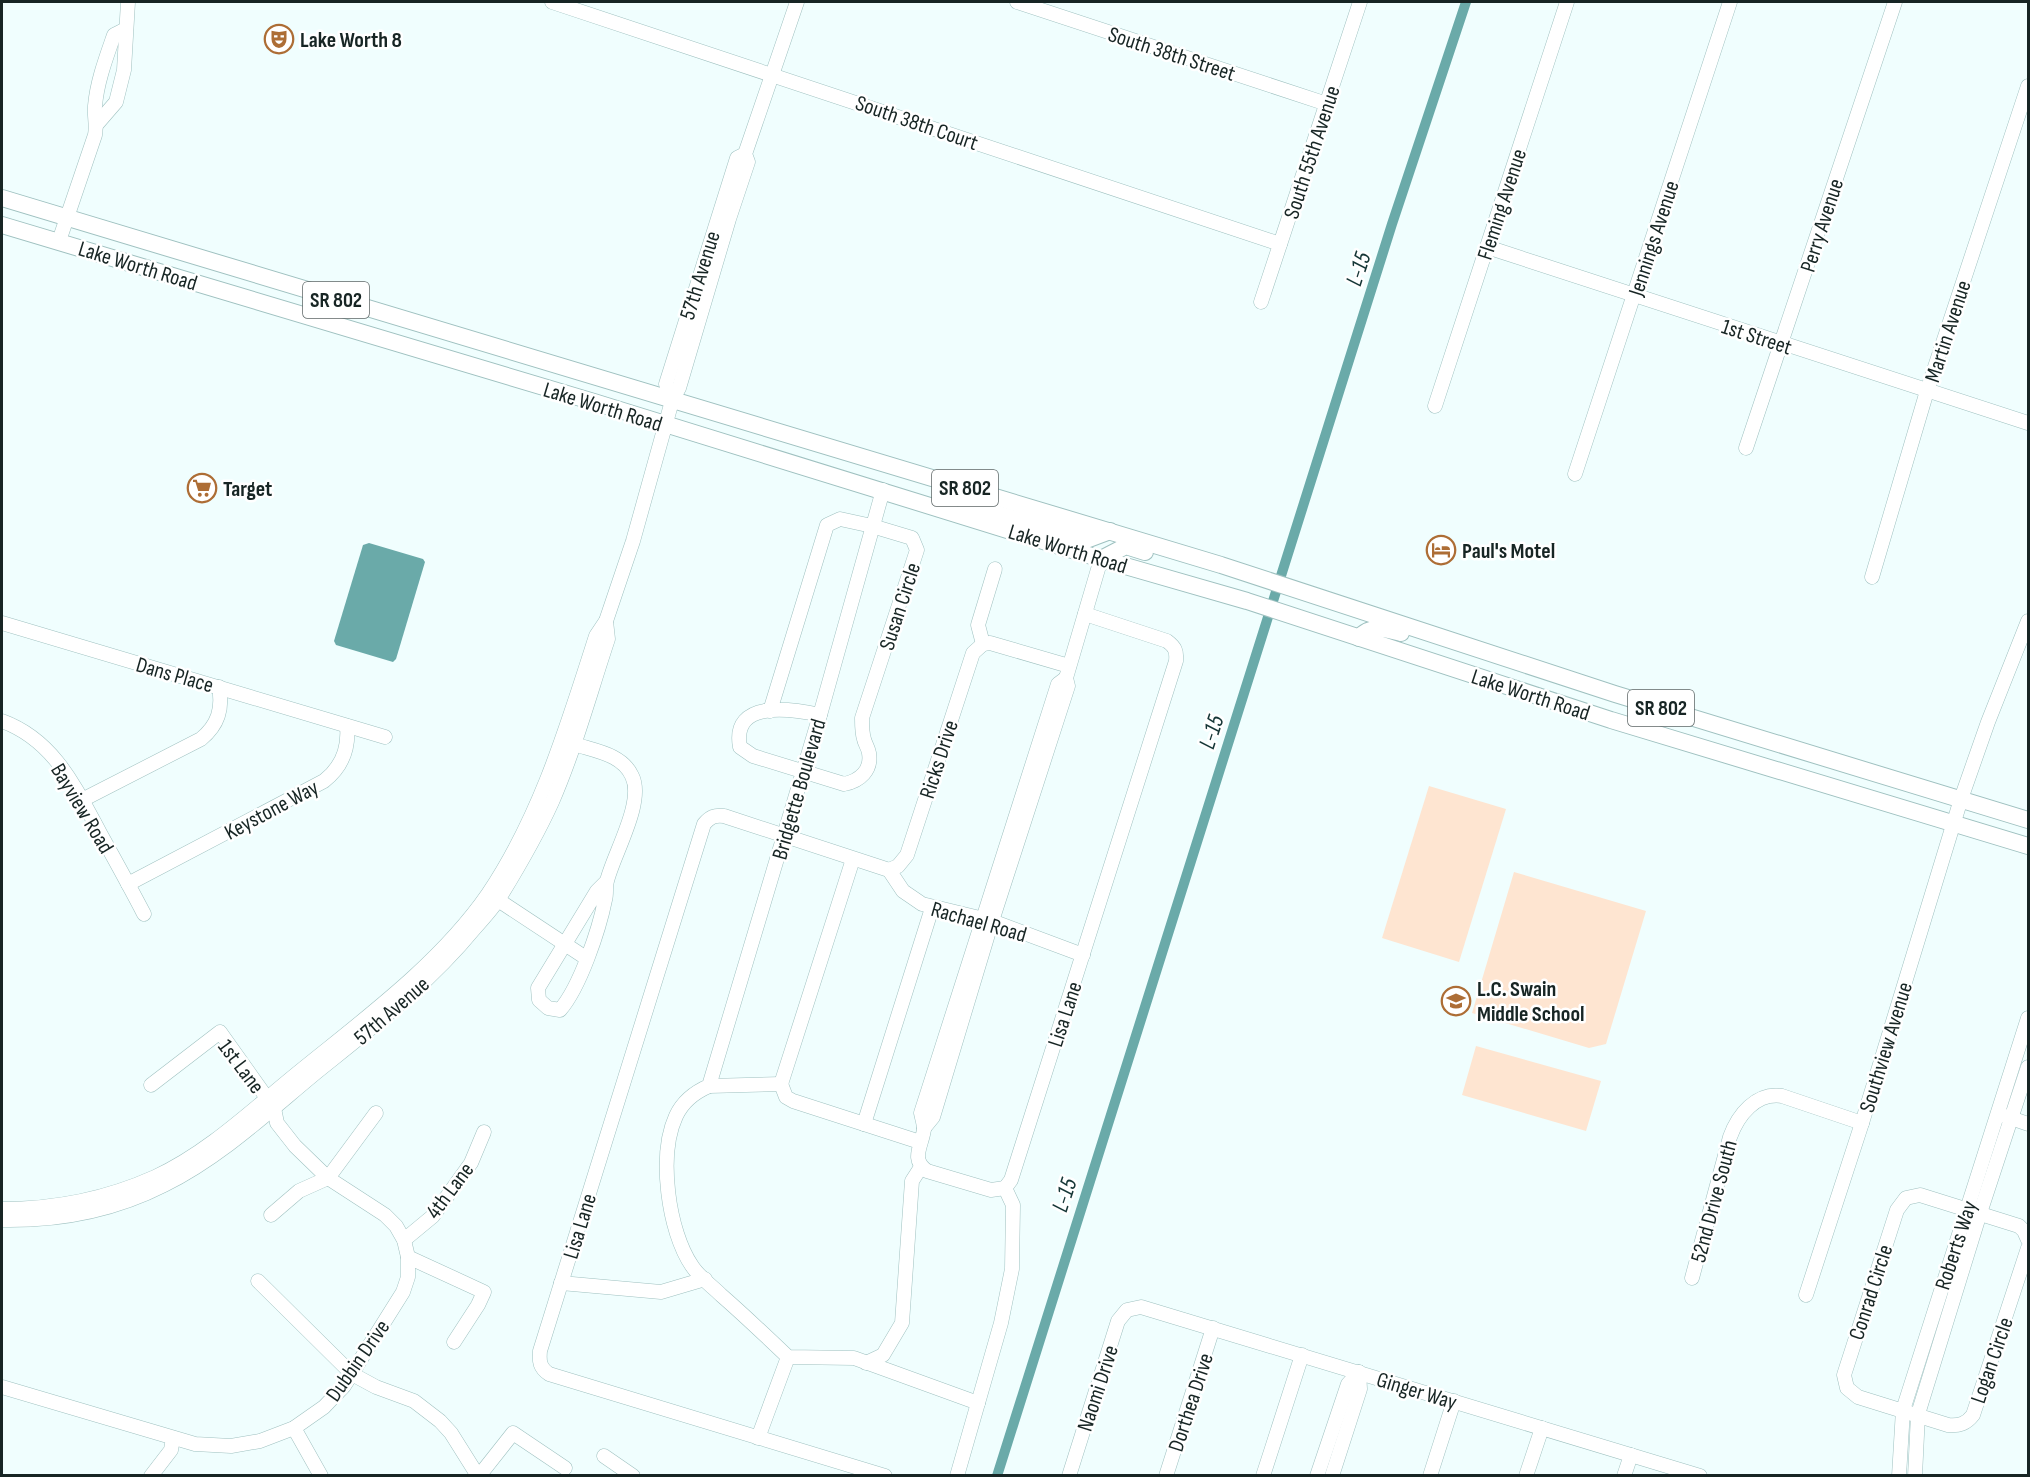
<svg xmlns="http://www.w3.org/2000/svg" width="2030" height="1477" font-family="'Sofia Sans Condensed',sans-serif">
	<style>
		.pitch { fill: #fee5d1 }
		.water { fill: #6aaaa9 }
		.lines { fill: none; stroke-linecap: round; stroke-linejoin: round }
		.canal { stroke: #6aaaa9; stroke-width: 10 }
		.minor-casing { stroke: #9fc1c0; stroke-width: 15 }
		.major-casing { stroke: #9fc1c0; stroke-width: 18 }
		.minor { stroke: #fff; stroke-width: 14 }
		.major { stroke: #fff; stroke-width: 16 }
		.labels { text-anchor: middle; stroke-width: 5; stroke-linejoin: round; paint-order: stroke }
		.shield { fill: #fff; stroke: #5d6666; stroke-width: 1.5 }
		.shield-label { font-size: 21px; font-weight: bold; fill: #172524 }
		.poi-label { font-size: 22px; font-weight: bold; fill: #172524; stroke: #fff; text-anchor: start }
		.street-label { font-size: 22px; fill: #172524; stroke: #fff }
		.water-label { font-size: 24px; font-style: italic; fill: #153636; stroke: #fff }
	</style>
	<rect width="100%" height="100%" fill="#f0fefe"/>
	<!-- pitch -->
	<g class="pitch">
		<path d="M 1429,786 L 1506,809 L 1459,962 L 1382,938 Z"/>
		<path d="M 1514,872 L 1646,911 L 1606,1044 L 1589,1048 L 1472,1013 Z"/>
		<path d="M 1476,1046 L 1601,1081 L 1586,1131 L 1462,1095 Z"/>
	</g>
	<!-- water -->
	<path class="water" d="M 369,543 L 423,559 L 425,562 L 396,659 L 393,662 L 336,645 L 334,641 L 363,545 Z"/>
	<g class="lines">
		<!-- canal -->
		<path class="canal" d="M 997,1476 L 1392,224 L 1466,2"/>
		<!-- minor casing -->
		<g class="minor-casing">
			<g id="minor">
				<path d="M 552,2 L 1280,244"/>
				<path d="M 1017,2 L 1327,104"/>
				<path d="M 97,124 L 116,102 L 124,70 L 128,2"/>
				<path d="M 59,241 L 95,135 C 97,125 94,116 95,106 C 97,82 106,58 114,35 L 126,29"/>
				<path d="M 1487,247 L 2028,423"/>
				<path d="M 1261,302 L 1360,2"/>
				<path d="M 672,401 L 666,384 L 737,158 L 745,154"/>
				<path d="M 1435,406 L 1567,2"/>
				<path d="M 1746,448 L 1895,2"/>
				<path d="M 1575,474 L 1730,2"/>
				<path d="M 883,490 L 820,715 L 709,1086 C 695,1092 683,1101 676,1116 C 658,1155 668,1231 692,1266 C 699,1277 712,1286 721,1295 C 744,1315 766,1336 788,1357 L 854,1358 L 978,1403"/>
				<path d="M 1872,577 L 1927,391 L 2028,86"/>
				<path d="M 2,623 L 385,737"/>
				<path d="M 983,644 L 978,625 L 995,569"/>
				<path d="M 770,711 L 827,525 L 840,519 L 872,526 L 912,538 L 917,550 L 862,718 C 862,725 862,733 864,739 C 865,744 868,747 869,753 C 872,770 860,781 844,784 L 753,756 L 740,747 C 731,699 792,709 820,715"/>
				<path d="M 2,721 C 54,740 75,787 100,833 C 115,860 130,887 144,914"/>
				<path d="M 574,744 C 595,751 622,754 632,776 C 645,802 613,855 607,881 C 605,887 607,894 605,900 C 599,930 580,987 560,1010 L 548,1008 L 539,1000 L 538,988 L 597,891 L 606,882"/>
				<path d="M 82,800 L 201,739 C 218,725 223,709 219,687"/>
				<path d="M 889,870 L 898,866 L 907,855 L 973,653 L 983,644 L 990,643 L 1069,666"/>
				<path d="M 128,884 L 324,781 C 342,767 349,748 347,726"/>
				<path d="M 498,900 L 586,958"/>
				<path d="M 781,1084 L 853,859"/>
				<path d="M 781,1084 L 786,1097 L 793,1101 L 920,1142"/>
				<path d="M 709,1086 L 781,1084"/>
				<path d="M 2005,1116 L 2028,1124"/>
				<path d="M 864,1124 L 932,908"/>
				<path d="M 924,1128 L 933,1117 L 992,921 L 1068,686 L 1066,678 L 1101,559"/>
				<path d="M 1005,1188 L 1011,1180 L 1176,661 C 1177,651 1175,647 1167,641 L 1085,614"/>
				<path d="M 1005,1188 L 991,1190 L 927,1171 C 910,1159 922,1146 924,1129 C 924,1124 922,1118 921,1113 L 1058,684 L 1066,678"/>
				<path d="M 2,1209 C 56,1209 106,1199 155,1177 C 207,1153 251,1111 294,1076 C 360,1022 439,965 488,894 C 541,815 567,726 596,636 L 606,621 L 633,541 L 672,401 L 679,388 L 729,219 L 748,162 L 745,154 L 797,2"/>
				<path d="M 271,1215 L 299,1191 L 328,1178 L 376,1113"/>
				<path d="M 2,1220 C 58,1221 113,1211 164,1185 C 219,1158 266,1114 313,1075 C 370,1029 428,985 474,929 C 483,919 493,908 500,897 C 519,866 537,835 552,802 C 575,749 590,693 608,639 L 606,621"/>
				<path d="M 404,1240 L 433,1216 L 471,1163 L 484,1132"/>
				<path d="M 2028,1240 L 2024,1231 L 2019,1226 L 1920,1195 L 1906,1198 L 1897,1210 L 1844,1375 L 1847,1388 L 1858,1397 L 1948,1425 C 1959,1426 1966,1424 1973,1415 L 2028,1248"/>
				<path d="M 408,1257 L 484,1292 L 478,1305 L 454,1342"/>
				<path d="M 1692,1278 L 1730,1137 C 1738,1115 1756,1092 1782,1096 L 1862,1123"/>
				<path d="M 258,1281 L 352,1374 L 376,1387 L 414,1401 L 440,1421 L 451,1433 L 478,1476"/>
				<path d="M 561,1283 L 661,1292 L 705,1279"/>
				<path d="M 1806,1295 L 1862,1123 L 1961,799 L 1988,722 L 2028,621"/>
				<path d="M 866,1363 L 883,1355 L 902,1323 L 912,1181 L 921,1167"/>
				<path d="M 2,1387 L 195,1444 L 231,1446 L 260,1441 L 294,1428 L 324,1407 L 344,1386 L 403,1292 L 408,1277 L 408,1257 L 404,1240 L 396,1226 L 385,1215 L 328,1178 L 295,1146 L 277,1123 L 274,1108 L 220,1032 L 151,1085"/>
				<path d="M 294,1428 L 321,1476"/>
				<path d="M 758,1438 L 788,1357"/>
				<path d="M 604,1456 L 633,1476"/>
				<path d="M 151,1476 L 171,1450 L 173,1438"/>
				<path d="M 479,1476 L 513,1433 L 565,1468"/>
				<path d="M 885,1476 L 549,1374 C 540,1368 539,1362 540,1351 L 704,824 C 710,817 714,815 724,816 L 889,870 L 903,891 L 922,904 L 992,921 L 1083,955"/>
				<path d="M 957,1476 L 1001,1323 L 1012,1269 L 1013,1205 L 1005,1188"/>
				<path d="M 1069,1476 L 1118,1321 L 1127,1310 L 1141,1307 L 1700,1476"/>
				<path d="M 1166,1476 L 1213,1328"/>
				<path d="M 1263,1476 L 1302,1355"/>
				<path d="M 1317,1476 L 1348,1384 L 1359,1372"/>
				<path d="M 1332,1476 L 1360,1389 L 1359,1372"/>
				<path d="M 1430,1476 L 1454,1401"/>
				<path d="M 1526,1476 L 1542,1428"/>
				<path d="M 1624,1476 L 1631,1455"/>
				<path d="M 1899,1476 L 1903,1410 L 2028,1018"/>
				<path d="M 1915,1476 L 1918,1414 L 1980,1213 L 2028,1067"/>
			</g>
		</g>
		<!-- major casing -->
		<g class="major-casing">
			<g id="major">
				<path d="M 2,198 L 1221,565 L 1615,694 L 2028,820"/>
				<path d="M 2,225 L 594,402 L 1101,559 L 1247,601 L 1611,720 L 2028,846"/>
				<path d="M 964,512 L 988,511 L 1086,540 L 1110,531"/>
				<path d="M 1101,559 L 1126,546 L 1145,552"/>
				<path d="M 1359,638 C 1370,624 1387,629 1401,633"/>
			</g>
		</g>
		<!-- minor -->
		<use href="#minor" class="minor"/>
		<!-- major -->
		<use href="#major" class="major"/>
	</g>
	<!-- icons -->
	<defs>
		<g id="theatre-ring" transform="scale(1.5)"><circle r="9.5" fill="#fff" stroke="#ad6d35" stroke-width="1.5"/><path d="M-5-5.5Q0-4 5-5.5V0Q5 5 0 6Q-5 5-5 0ZM-3.3-2.5H-1v1.5H-3.3ZM1-2.5H3.3v1.5H1ZM-2.8 1Q0 5.5 2.8 1Z" fill="#ad6d35"/></g>
		<g id="supermarket-ring" transform="scale(1.5)"><circle r="9.5" fill="#fff" stroke="#ad6d35" stroke-width="1.5"/><path d="M-6-5.5h2.5l.6 2H6L4.5 2H-2.5L-4.4-4H-6ZM-1.5 3.2a1.3 1.3 0 1 0 .1 0ZM3 3.2a1.3 1.3 0 1 0 .1 0Z" fill="#ad6d35"/></g>
		<g id="hotel-ring" transform="scale(1.5)"><circle r="9.5" fill="#fff" stroke="#ad6d35" stroke-width="1.5"/><path d="M-6-4.5h1.5V1H6V5H4.5V3h-9V5H-6ZM-4 0a1.8 1.8 0 1 1 3.6 0ZM.5 0V-2.5h3Q6-2.5 6 0Z" fill="#ad6d35"/></g>
		<g id="school-ring" transform="scale(1.5)"><circle r="9.5" fill="#fff" stroke="#ad6d35" stroke-width="1.5"/><path d="M0-5L7-2L0 1L-7-2ZM-4 1L0 2.5L4 1V4Q0 6-4 4Z" fill="#ad6d35"/></g>
	</defs>
	<g fill-rule="evenodd">
		<use href="#theatre-ring" x="279" y="39"/>
		<use href="#supermarket-ring" x="202" y="488"/>
		<use href="#hotel-ring" x="1441" y="550"/>
		<use href="#school-ring" x="1456" y="1001"/>
	</g>
	<g class="labels">
		<!-- shield labels -->
		<g class="shield">
			<rect x="303" y="282" width="66" height="36" rx="4.5"/>
			<rect x="932" y="470" width="66" height="36" rx="4.5"/>
			<rect x="1628" y="690" width="66" height="36" rx="4.5"/>
		</g>
		<g class="shield-label">
			<text x="336" y="307">SR 802</text>
			<text x="965" y="495">SR 802</text>
			<text x="1661" y="715">SR 802</text>
		</g>
		<!-- poi labels -->
		<g class="poi-label">
			<text x="300" y="47">Lake Worth 8</text>
			<text x="223" y="496">Target</text>
			<text x="1462" y="558">Paul's Motel</text>
			<text x="1477" y="996">L.C. Swain<tspan x="1477" dy="25">Middle School</tspan></text>
		</g>
		<!-- street labels -->
		<g class="street-label">
			<text transform="translate(1172 53) rotate(18)" y="8">South 38th Street</text>
			<text transform="translate(917 122) rotate(19)" y="8">South 38th Court</text>
			<text transform="translate(1311 152) rotate(-72)" y="8">South 55th Avenue</text>
			<text transform="translate(1501 204) rotate(-72)" y="8">Fleming Avenue</text>
			<text transform="translate(1821 225) rotate(-72)" y="8">Perry Avenue</text>
			<text transform="translate(1653 238) rotate(-72)" y="8">Jennings Avenue</text>
			<text transform="translate(138 265) rotate(17)" y="8">Lake Worth Road</text>
			<text transform="translate(699 275) rotate(-73)" y="8">57th Avenue</text>
			<text transform="translate(1947 331) rotate(-72)" y="8">Martin Avenue</text>
			<text transform="translate(1757 336) rotate(18)" y="8">1st Street</text>
			<text transform="translate(603 406) rotate(17)" y="8">Lake Worth Road</text>
			<text transform="translate(1068 548) rotate(17)" y="8">Lake Worth Road</text>
			<text transform="translate(899 606) rotate(-72)" y="8">Susan Circle</text>
			<text transform="translate(175 674) rotate(16)" y="8">Dans Place</text>
			<text transform="translate(1531 694) rotate(18)" y="8">Lake Worth Road</text>
			<text transform="translate(938 759) rotate(-72)" y="8">Ricks Drive</text>
			<text transform="translate(798 789) rotate(-74)" y="8">Bridgette Boulevard</text>
			<text transform="translate(83 808) rotate(59)" y="8">Bayview Road</text>
			<text transform="translate(271 809) rotate(-28)" y="8">Keystone Way</text>
			<text transform="translate(979 921) rotate(16)" y="8">Rachael Road</text>
			<text transform="translate(391 1010) rotate(-41)" y="8">57th Avenue</text>
			<text transform="translate(1064 1014) rotate(-72)" y="8">Lisa Lane</text>
			<text transform="translate(1885 1047) rotate(-73)" y="8">Southview Avenue</text>
			<text transform="translate(242 1066) rotate(53)" y="8">1st Lane</text>
			<text transform="translate(449 1190) rotate(-53)" y="8">4th Lane</text>
			<text transform="translate(1713 1201) rotate(-75)" y="8">52nd Drive South</text>
			<text transform="translate(579 1226) rotate(-73)" y="8">Lisa Lane</text>
			<text transform="translate(1955 1245) rotate(-72)" y="8">Roberts Way</text>
			<text transform="translate(1870 1292) rotate(-72)" y="8">Conrad Circle</text>
			<text transform="translate(357 1360) rotate(-55)" y="8">Dubbin Drive</text>
			<text transform="translate(1991 1360) rotate(-71)" y="8">Logan Circle</text>
			<text transform="translate(1097 1388) rotate(-72)" y="8">Naomi Drive</text>
			<text transform="translate(1417 1390) rotate(17)" y="8">Ginger Way</text>
			<text transform="translate(1190 1402) rotate(-72)" y="8">Dorthea Drive</text>
		</g>
		<!-- water labels -->
		<g class="water-label">
			<text transform="translate(1358 269) rotate(-72)" y="8">L-15</text>
			<text transform="translate(1211 732) rotate(-72)" y="8">L-15</text>
			<text transform="translate(1064 1195) rotate(-72)" y="8">L-15</text>
		</g>
	</g>
	<!-- border -->
	<rect width="2030" height="1477" fill="none" stroke="#172524" stroke-width="6"/>
</svg>
